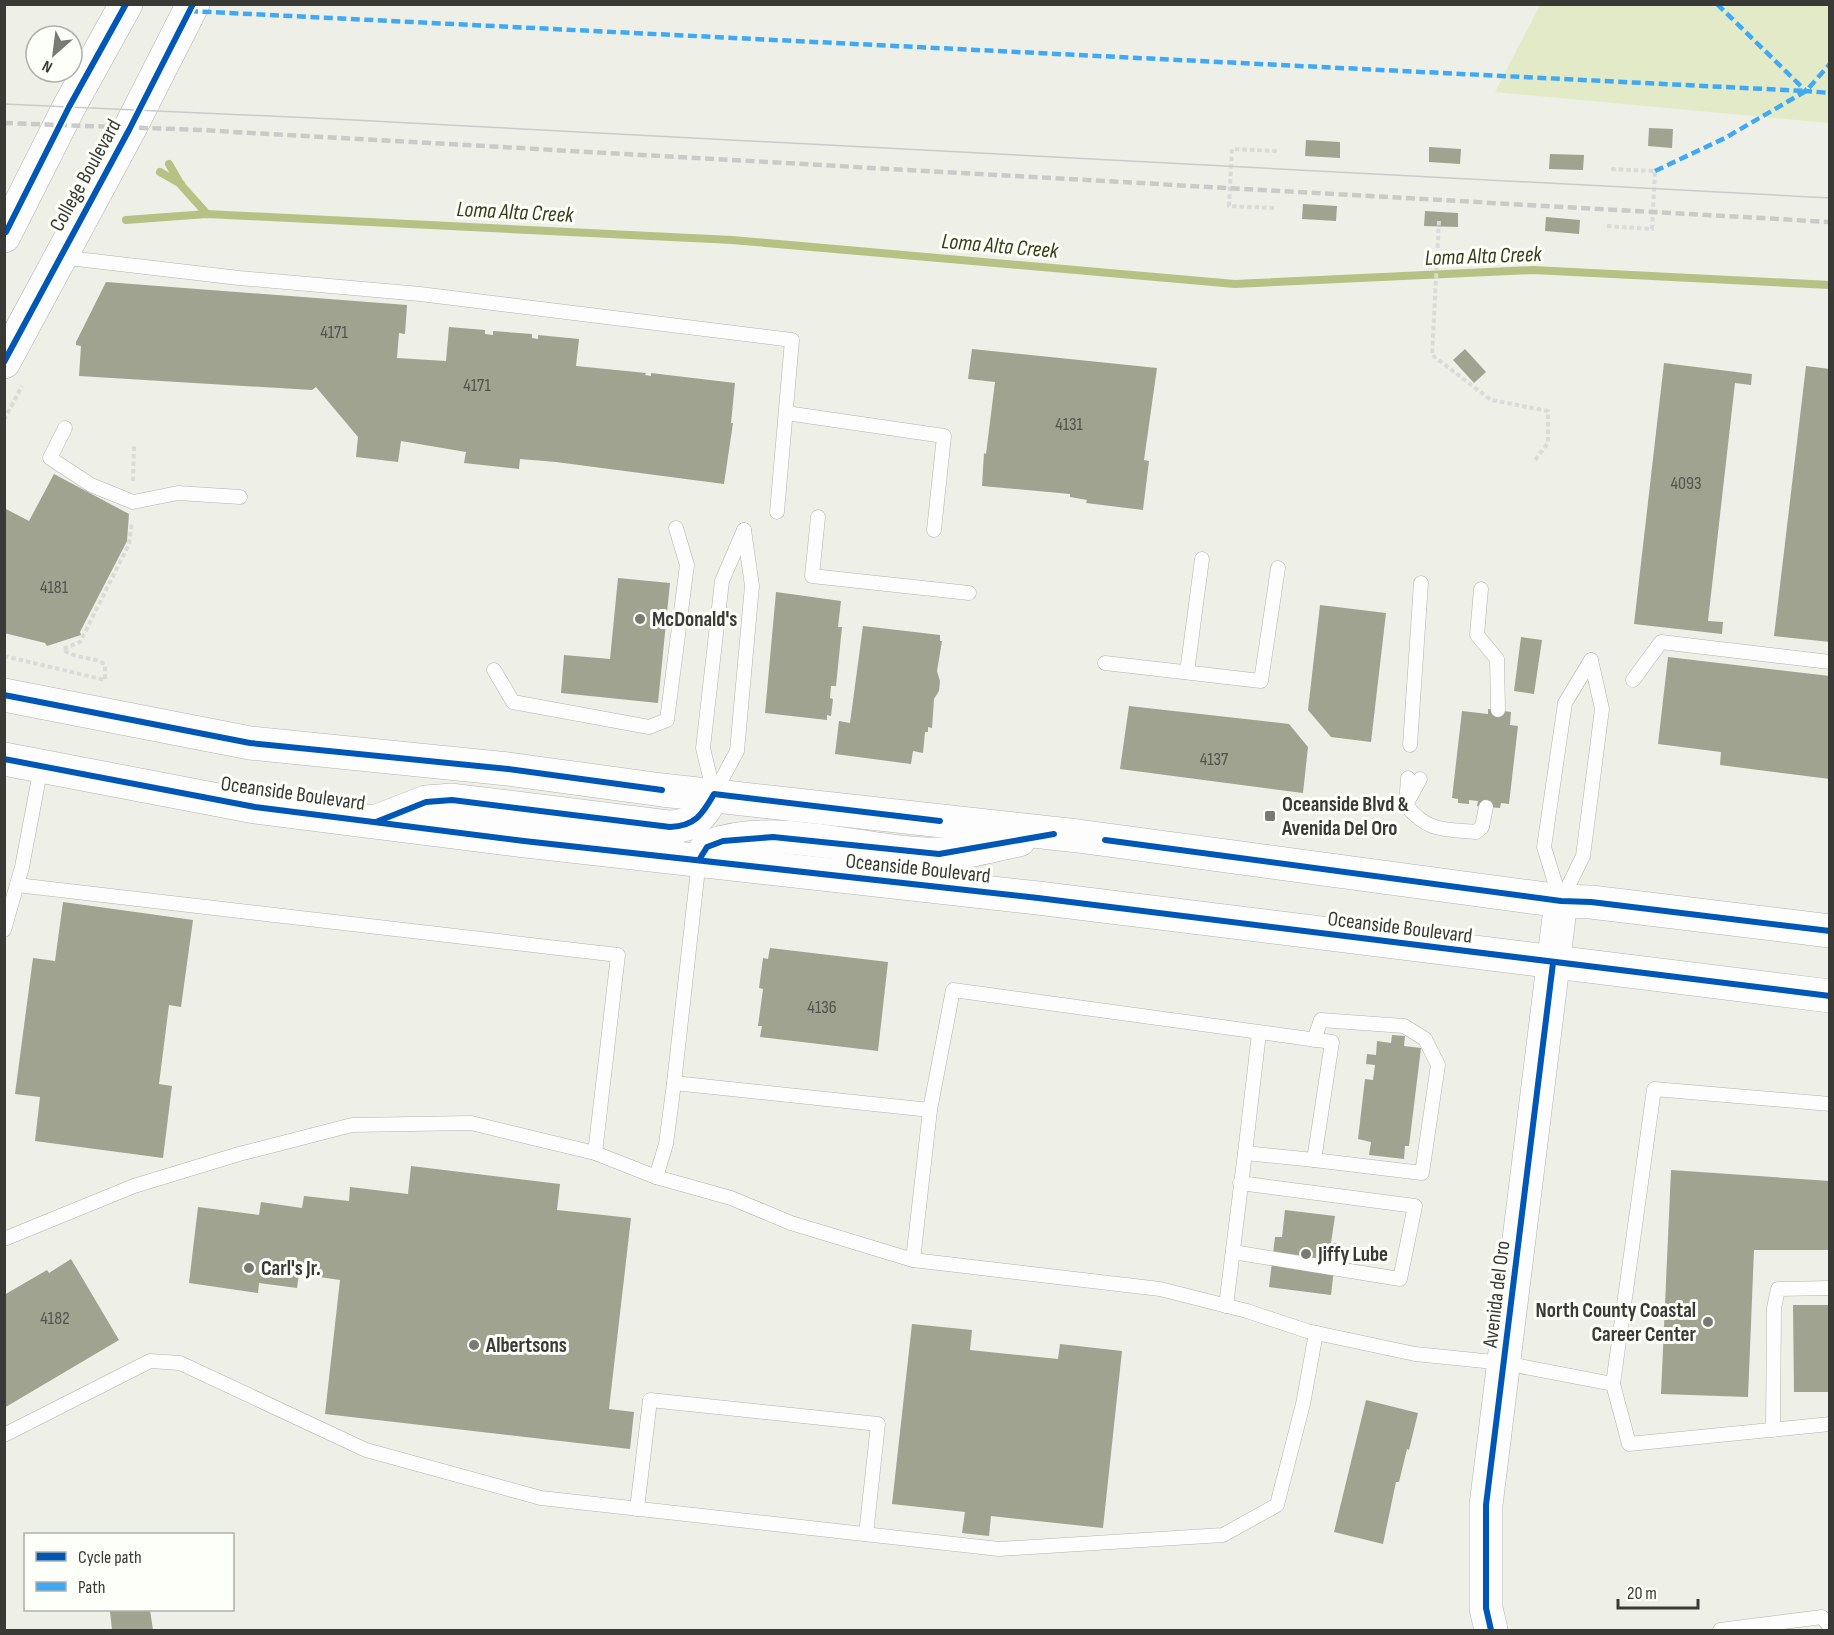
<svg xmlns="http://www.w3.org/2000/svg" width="1834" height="1635" font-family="'Sofia Sans Condensed',sans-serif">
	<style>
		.green { fill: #e3eac8 }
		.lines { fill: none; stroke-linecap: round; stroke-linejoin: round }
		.stream { stroke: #b6c283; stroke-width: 8 }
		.building { fill: #9fa38f }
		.service-casing { stroke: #b2b3ad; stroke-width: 15 }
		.tertiary-casing { stroke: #b2b3ad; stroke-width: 34 }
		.primary-casing { stroke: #b2b3ad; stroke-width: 34 }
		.path { stroke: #dadad8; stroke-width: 4; stroke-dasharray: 4.5 3; stroke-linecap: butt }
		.service { stroke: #fcfdfc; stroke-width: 14 }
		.tertiary { stroke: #fcfdfc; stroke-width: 33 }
		.primary { stroke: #fcfdfc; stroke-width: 33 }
		.tram { stroke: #c9cbc8; stroke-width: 1.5 }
		.rail { stroke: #c9cbc8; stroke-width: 4.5; stroke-dasharray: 9 4.5; stroke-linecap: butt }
		.quiet { stroke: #3fa9f5; stroke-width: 4.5; stroke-dasharray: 9 4.5; stroke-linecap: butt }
		.cycleway-casing { stroke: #fdfff9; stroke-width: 10 }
		.cycleway { stroke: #0057b8; stroke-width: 6 }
		.poi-dot { fill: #787a74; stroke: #fdfff9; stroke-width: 2 }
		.labels { text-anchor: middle; stroke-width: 6; stroke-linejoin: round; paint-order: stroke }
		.number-label { font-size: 18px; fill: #52544c }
		.street-label { font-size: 21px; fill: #393a35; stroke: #fdfff9 }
		.poi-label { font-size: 21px; font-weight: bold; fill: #393a35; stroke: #fdfff9; text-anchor: start }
		.water-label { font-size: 22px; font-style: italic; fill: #363d18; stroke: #fdfff9 }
	</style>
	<rect width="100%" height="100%" fill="#eef0e8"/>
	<!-- green -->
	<path class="green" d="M 1540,5 L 1829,5 L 1829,123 L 1495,92 Z"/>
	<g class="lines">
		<!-- stream -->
		<g class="stream">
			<path d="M 169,164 L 181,185 L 207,214"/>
			<path d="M 160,172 L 181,184"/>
			<path d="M 126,220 L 207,214 L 732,240 L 1235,284 L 1533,270 L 1830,285"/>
		</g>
	</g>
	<!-- building -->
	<g class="building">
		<path d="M 1649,128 L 1673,129 L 1672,148 L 1648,146 Z"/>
		<path d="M 1306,140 L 1340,142 L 1340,158 L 1305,156 Z"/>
		<path d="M 1429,147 L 1461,149 L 1460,164 L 1429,162 Z"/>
		<path d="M 1550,154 L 1584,155 L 1583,170 L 1549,169 Z"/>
		<path d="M 1303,204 L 1337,206 L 1336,221 L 1302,219 Z"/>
		<path d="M 1425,211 L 1458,213 L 1458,227 L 1424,226 Z"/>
		<path d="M 1546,217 L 1580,220 L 1579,234 L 1545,231 Z"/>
		<path d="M 106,282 L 407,305 L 405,334 L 399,333 L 397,358 L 446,361 L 449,327 L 485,330 L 485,334 L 493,335 L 493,331 L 532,334 L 532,338 L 538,339 L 538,335 L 579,339 L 576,366 L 646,373 L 645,375 L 651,376 L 651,373 L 735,383 L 731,423 L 733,423 L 724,484 L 556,462 L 520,459 L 519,469 L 464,463 L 466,452 L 401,441 L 398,462 L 356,457 L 358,437 L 316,387 L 312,390 L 79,376 L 81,346 L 76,345 L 76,342 Z"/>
		<path d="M 972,349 L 1157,368 L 1144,460 L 1149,461 L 1143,510 L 1086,503 L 1087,500 L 1070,497 L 1070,494 L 982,486 L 984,453 L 986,454 L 995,382 L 968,379 Z"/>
		<path d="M 1465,349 L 1486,372 L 1474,383 L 1453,360 Z"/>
		<path d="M 1664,363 L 1752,374 L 1751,385 L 1735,383 L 1708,621 L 1723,622 L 1722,634 L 1634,624 Z"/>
		<path d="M 1806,366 L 1830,369 L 1830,642 L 1774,636 Z"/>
		<path d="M 54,474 L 129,514 L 127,541 L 80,632 L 81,635 L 47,646 L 45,643 L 4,633 L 4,508 L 29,521 Z"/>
		<path d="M 618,578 L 670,583 L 658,703 L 561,693 L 564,655 L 610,659 Z"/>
		<path d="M 776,592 L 841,601 L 838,627 L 842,627 L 836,686 L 831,686 L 830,698 L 833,699 L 831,716 L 827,715 L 827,720 L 765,713 Z"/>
		<path d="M 1320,605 L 1386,613 L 1371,742 L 1331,737 L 1308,710 Z"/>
		<path d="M 863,626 L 940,635 L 940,641 L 942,641 L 937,671 L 940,681 L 939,691 L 934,699 L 932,728 L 928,727 L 928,732 L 925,732 L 923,753 L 913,751 L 911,764 L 835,754 L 839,721 L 850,723 Z"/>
		<path d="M 1521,637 L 1542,640 L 1534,694 L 1514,691 Z"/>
		<path d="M 1668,657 L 1830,676 L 1830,779 L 1720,765 L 1721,752 L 1658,744 Z"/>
		<path d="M 1129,706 L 1289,724 L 1308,747 L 1303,793 L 1120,769 Z"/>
		<path d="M 1488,709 L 1511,712 L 1510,725 L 1518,726 L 1509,804 L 1501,803 L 1500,808 L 1477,806 L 1478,801 L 1469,800 L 1469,804 L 1458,803 L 1458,799 L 1452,798 L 1462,711 L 1488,714 Z"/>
		<path d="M 63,902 L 193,920 L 181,1007 L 169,1005 L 159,1084 L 172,1086 L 163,1158 L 35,1141 L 40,1097 L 15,1094 L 33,958 L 55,961 Z"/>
		<path d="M 770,948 L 888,962 L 878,1051 L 760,1037 L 762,1026 L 758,1026 L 763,989 L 759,988 L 763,958 L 768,959 Z"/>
		<path d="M 1392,1035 L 1405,1036 L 1404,1046 L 1421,1048 L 1409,1146 L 1405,1146 L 1404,1159 L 1369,1155 L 1371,1142 L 1358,1139 L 1365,1079 L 1373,1080 L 1375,1065 L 1366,1064 L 1367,1054 L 1376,1055 L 1377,1041 L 1391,1043 Z"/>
		<path d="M 411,1166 L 560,1184 L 557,1210 L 631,1218 L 609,1409 L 634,1412 L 630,1449 L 325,1414 L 340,1280 L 299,1274 L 297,1288 L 259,1283 L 258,1293 L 189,1283 L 198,1207 L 259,1215 L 261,1202 L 302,1208 L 304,1196 L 349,1201 L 350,1187 L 408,1194 Z"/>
		<path d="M 1671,1170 L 1830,1181 L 1830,1250 L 1754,1250 L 1748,1397 L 1661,1394 Z"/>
		<path d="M 1285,1210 L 1335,1216 L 1331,1243 L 1337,1243 L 1331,1295 L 1269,1287 L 1275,1237 L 1282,1237 Z"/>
		<path d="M 71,1259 L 119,1340 L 4,1408 L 4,1295 L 47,1270 L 49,1273 Z"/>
		<path d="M 1793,1305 L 1830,1305 L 1830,1392 L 1794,1392 Z"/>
		<path d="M 912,1324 L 972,1330 L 970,1350 L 1058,1359 L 1060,1344 L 1122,1351 L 1103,1528 L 991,1516 L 989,1536 L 962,1533 L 965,1512 L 892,1504 Z"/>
		<path d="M 1366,1400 L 1418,1413 L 1409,1450 L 1407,1449 L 1399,1482 L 1396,1482 L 1383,1544 L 1334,1532 Z"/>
		<path d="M 150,1610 L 153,1630 L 112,1630 L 110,1611 Z"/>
	</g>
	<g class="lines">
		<!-- service casing -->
		<g class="service-casing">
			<g id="service">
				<path d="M 60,257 L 239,278 L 420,294 L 792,340 L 777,512"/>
				<path d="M 786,413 L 944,436 L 934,530"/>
				<path d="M 65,428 L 50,458 L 91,485 L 133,502 L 178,493 L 240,497"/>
				<path d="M 818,517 L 812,576 L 969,593"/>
				<path d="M 1481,589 L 1477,635 L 1497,659 L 1498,710"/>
				<path d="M 1105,663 L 1261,681 L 1278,568"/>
				<path d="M 494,670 L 513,702 L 649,727 L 667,720 L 687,565 L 676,528"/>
				<path d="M 1187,672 L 1202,559"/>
				<path d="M 1633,680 L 1661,642 L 1830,662"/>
				<path d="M 1410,745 L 1421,583"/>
				<path d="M 1408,778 L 1406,805 C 1427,832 1444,829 1476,832 L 1482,827 L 1486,807"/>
				<path d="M 714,794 L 737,751 L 752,586 L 744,530"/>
				<path d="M 714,794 L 703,748 L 722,581 L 744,530"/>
				<path d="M 1408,801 L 1420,779"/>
				<path d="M 17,885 L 618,955 L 595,1153"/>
				<path d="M 1560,899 L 1544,847 L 1565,703 L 1591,660"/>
				<path d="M 1562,899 L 1583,856 L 1602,709 L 1591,660"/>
				<path d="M 4,930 L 22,867 L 41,767"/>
				<path d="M 1314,1040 L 1321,1020 L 1404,1026 L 1425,1039 L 1438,1065 L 1422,1173 L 1314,1160"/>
				<path d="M 674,1083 L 930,1110 L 953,990 L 1332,1042 L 1314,1160 L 1245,1153 L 1226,1306"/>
				<path d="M 1830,1104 L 1654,1089 L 1613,1384 L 1629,1444 L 1830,1424"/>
				<path d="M 1245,1153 L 1259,1033"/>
				<path d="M 656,1177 L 666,1144 L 674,1083 L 699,860"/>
				<path d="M 4,1239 L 134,1186 L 239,1154 L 352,1125 L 471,1123 L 595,1153 L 656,1177 L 731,1198 L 791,1223 L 913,1260 L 1160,1289 L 1247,1311 L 1307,1331 L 1415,1354 L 1504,1363 L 1613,1384"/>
				<path d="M 1233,1252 L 1400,1279 L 1415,1206 L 1240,1183"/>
				<path d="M 913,1260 L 930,1110"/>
				<path d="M 1773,1430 L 1774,1308 L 1778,1289 L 1830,1288"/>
				<path d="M 4,1435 L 150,1361 L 180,1363 L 366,1450 L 541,1498 L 999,1549 L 1223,1535 L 1277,1505 L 1303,1404 L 1316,1333"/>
				<path d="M 637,1509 L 650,1400 L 878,1424 L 866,1534"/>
				<path d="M 1720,1630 L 1822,1617 L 1830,1627"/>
			</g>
		</g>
		<!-- tertiary casing -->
		<g class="tertiary-casing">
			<path id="tertiary" d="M 1491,1630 L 1486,1608 L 1486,1505 L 1561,901"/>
		</g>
		<!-- primary casing -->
		<g class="primary-casing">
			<g id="primary">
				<path d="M 4,236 L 69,107 L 126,4"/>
				<path d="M 4,362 L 129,130 L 193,4"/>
				<path d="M 4,695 L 250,743 L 508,769 L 662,790 L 1078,836 L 1561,901 L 1591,902 L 1830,931"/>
				<path d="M 4,759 L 255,807 L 524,841 L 1038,898 L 1830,996"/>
				<path d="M 377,821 L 426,802 L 452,800 L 670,827 C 695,826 702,815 714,794"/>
				<path d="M 699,860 L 707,847 C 778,820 865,855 938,854 C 965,854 993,845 1019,840"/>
			</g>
		</g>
		<!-- path -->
		<g class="path">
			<path d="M 1274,208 L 1229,206 L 1232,149 L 1277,151"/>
			<path d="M 1439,221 L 1432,355 L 1491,400 L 1548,411 L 1548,443 L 1535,460"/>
			<path d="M 1607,226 L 1652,229 L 1655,171 L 1610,169"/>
			<path d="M 4,420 L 22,386"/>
			<path d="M 133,481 L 134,446"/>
			<path d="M 4,656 L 105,680 L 105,665 C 94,655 77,661 63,649 L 80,642 L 129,544 L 132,522"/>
		</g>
		<!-- service -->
		<use href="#service" class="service"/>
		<!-- tertiary -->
		<use href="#tertiary" class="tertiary"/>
		<!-- primary -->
		<use href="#primary" class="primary"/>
		<!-- tram -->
		<path class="tram" d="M 4,104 L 335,119 L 1830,198"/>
		<!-- rail -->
		<path class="rail" d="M 4,123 L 200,130 L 1830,222"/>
		<!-- quiet -->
		<g class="quiet">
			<path d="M 1717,4 L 1806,91 L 1830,93"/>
			<path d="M 189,11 L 1806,91"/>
			<path d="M 1655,171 L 1725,138 L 1806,91 L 1830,64"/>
		</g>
		<!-- cycleway casing -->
		<g class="cycleway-casing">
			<g id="cycleway">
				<path d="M 6,232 L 69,107 L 126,4"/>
				<path d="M 4,362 L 129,130 L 193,4"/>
				<path d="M 4,695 L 250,743 L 508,769 L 662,790"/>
				<path d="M 4,759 L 255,807 L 524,841 L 1038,898 L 1830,996"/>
				<path d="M 376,822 L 426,802 L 452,800 L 670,827 C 695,826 702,815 714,794 L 940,821"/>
				<path d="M 1105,840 L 1561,901 L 1591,902 L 1830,931"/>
				<path d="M 699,860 L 707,847 L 723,841 L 773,837 L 939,854 L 1054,834"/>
				<path d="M 1491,1630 L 1486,1608 L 1486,1505 L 1553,963"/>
			</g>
		</g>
		<!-- cycleway -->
		<use href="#cycleway" class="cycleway"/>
	</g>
	<!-- markers -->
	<g class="poi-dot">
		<circle cx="640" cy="619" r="6"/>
		<rect x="1264" y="810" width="12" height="12" rx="3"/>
		<circle cx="1306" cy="1254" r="6"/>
		<circle cx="249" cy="1268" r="6"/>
		<circle cx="1708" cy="1322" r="6"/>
		<circle cx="474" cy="1345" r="6"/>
	</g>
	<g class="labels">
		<!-- number labels -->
		<g class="number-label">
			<text x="334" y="338">4171</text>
			<text x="477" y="391">4171</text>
			<text x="1069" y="430">4131</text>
			<text x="1686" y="489">4093</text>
			<text x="54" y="593">4181</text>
			<text x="1214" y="765">4137</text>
			<text x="822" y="1013">4136</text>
			<text x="55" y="1324">4182</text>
		</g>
		<!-- street labels -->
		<g class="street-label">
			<text transform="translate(85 175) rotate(-61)" y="7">College Boulevard</text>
			<text transform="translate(293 793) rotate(8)" y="7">Oceanside Boulevard</text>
			<text transform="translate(918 868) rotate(6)" y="7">Oceanside Boulevard</text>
			<text transform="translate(1400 927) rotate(7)" y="7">Oceanside Boulevard</text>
			<text transform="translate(1496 1294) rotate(-83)" y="7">Avenida del Oro</text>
		</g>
		<!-- poi labels -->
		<g class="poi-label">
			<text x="652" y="626">McDonald's</text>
			<text x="1282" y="811">Oceanside Blvd &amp;<tspan x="1282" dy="24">Avenida Del Oro</tspan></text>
			<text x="1318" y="1261">Jiffy Lube</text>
			<text x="261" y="1275">Carl's Jr.</text>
			<text x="1696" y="1317" text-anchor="end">North County Coastal<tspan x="1696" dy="24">Career Center</tspan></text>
			<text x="486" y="1352">Albertsons</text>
		</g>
		<!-- water labels -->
		<g class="water-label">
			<text transform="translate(515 211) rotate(3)" y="8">Loma Alta Creek</text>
			<text transform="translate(1000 245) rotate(5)" y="8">Loma Alta Creek</text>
			<text transform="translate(1483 255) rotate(-2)" y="8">Loma Alta Creek</text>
		</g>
	</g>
	<!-- border -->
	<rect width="1834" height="1635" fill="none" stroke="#393a35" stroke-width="12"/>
	<!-- legend -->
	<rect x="24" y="1533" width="210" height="78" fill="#fdfff9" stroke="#afb0ab" stroke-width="1.5"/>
	<rect x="36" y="1552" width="30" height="9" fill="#0057b8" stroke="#afb0ab" stroke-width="1.5"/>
	<text x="78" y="1563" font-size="18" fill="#393a35">Cycle path</text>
	<rect x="36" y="1582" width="30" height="9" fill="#3fa9f5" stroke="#afb0ab" stroke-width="1.5"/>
	<text x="78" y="1593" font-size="18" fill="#393a35">Path</text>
	<!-- north arrow -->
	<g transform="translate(54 54) rotate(208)"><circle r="28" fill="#fdfff9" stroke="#afb0ab" stroke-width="1.5"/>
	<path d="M0-4.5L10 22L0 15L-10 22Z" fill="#787a74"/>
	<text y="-9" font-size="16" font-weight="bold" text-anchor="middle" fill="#393a35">N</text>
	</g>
	<!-- scale -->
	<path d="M1618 1599v9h80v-9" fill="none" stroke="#393a35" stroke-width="3"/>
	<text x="1627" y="1599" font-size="18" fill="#393a35" stroke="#fdfff9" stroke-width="4.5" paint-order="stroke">20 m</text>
</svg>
